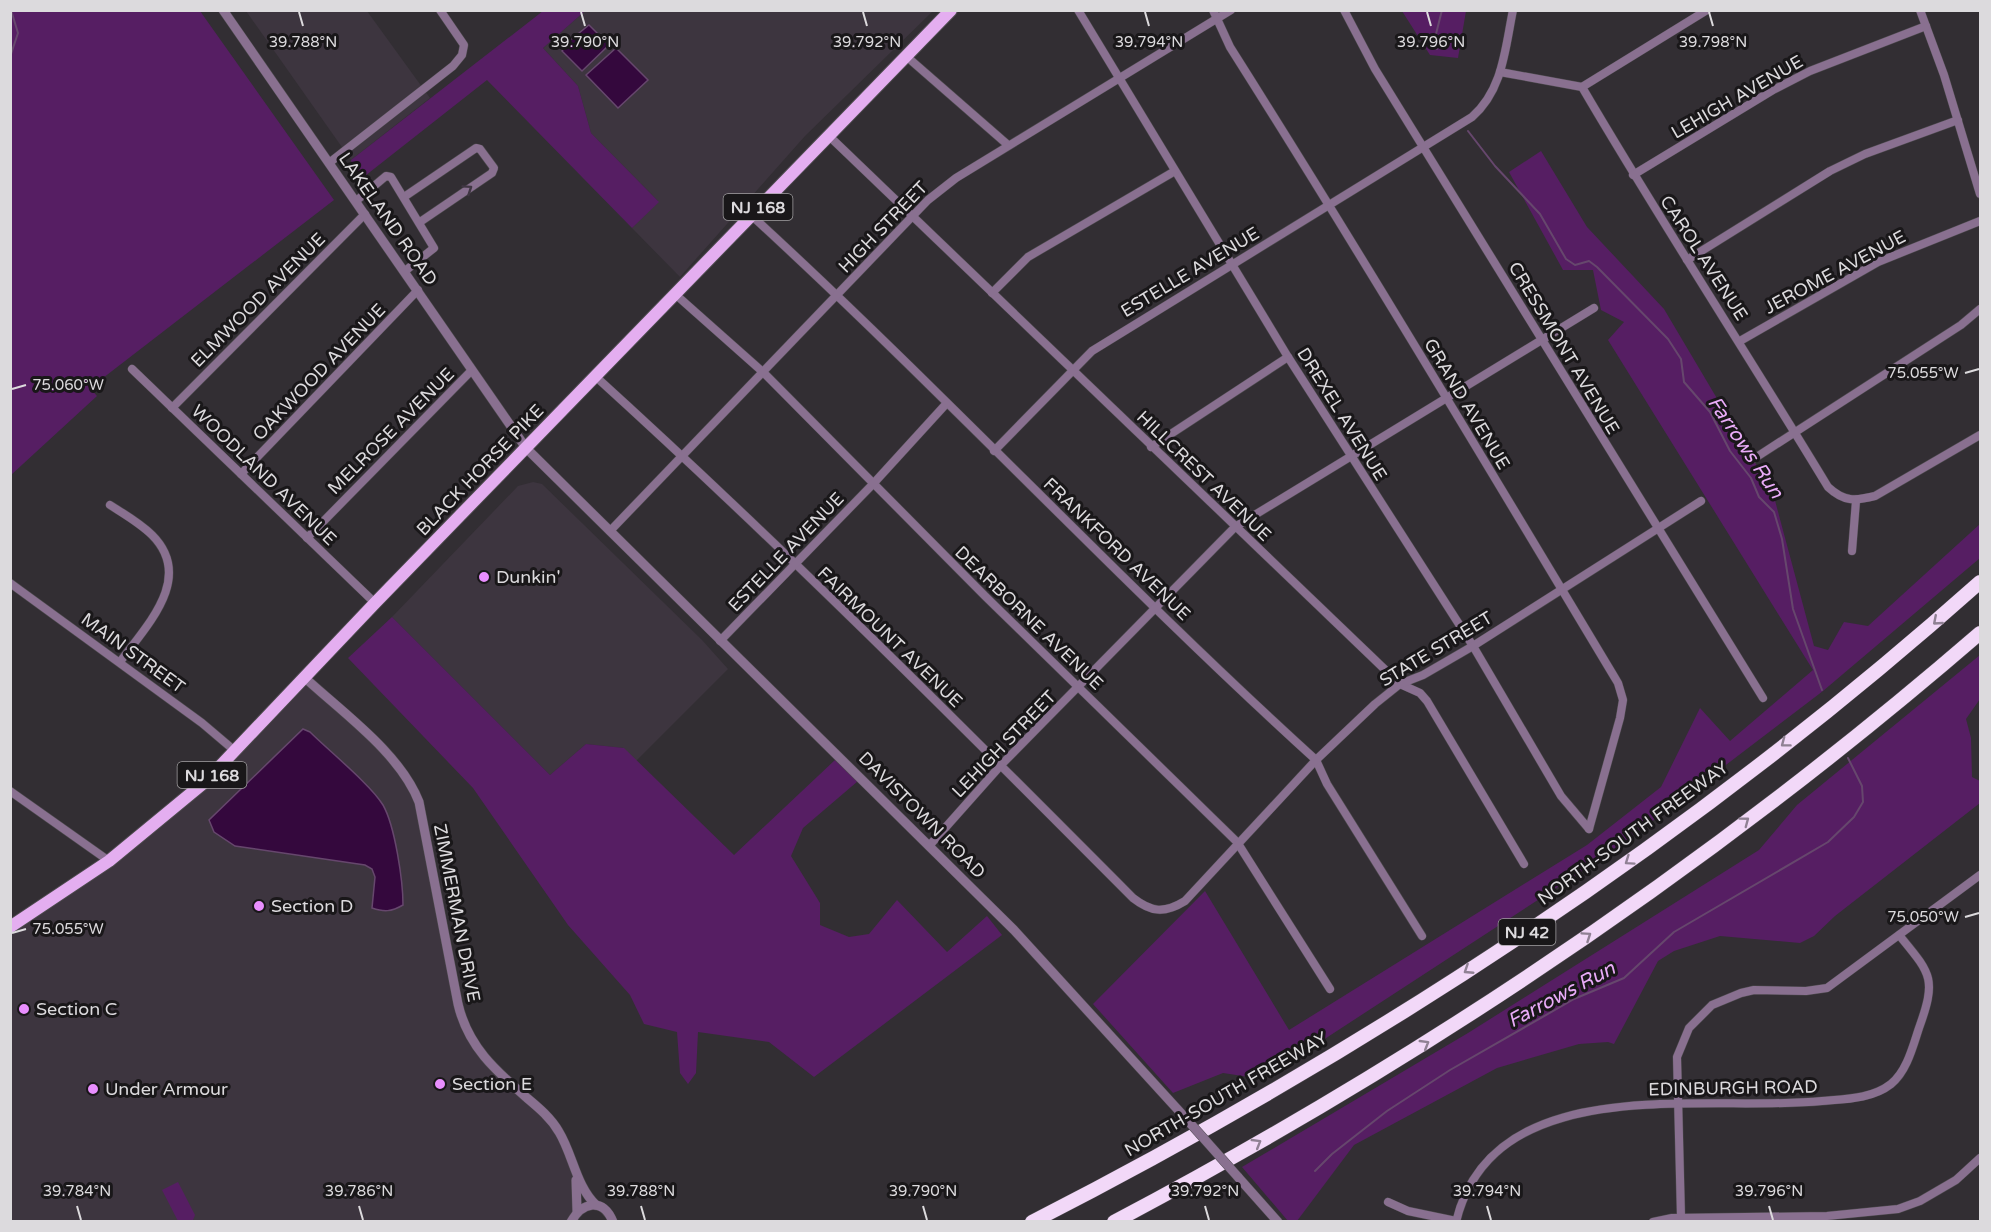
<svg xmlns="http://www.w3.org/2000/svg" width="1991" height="1232" font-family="'Varela Round',sans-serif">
<rect width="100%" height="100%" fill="#322e33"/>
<g fill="#3d353f">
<polygon points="246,11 367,11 430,98 351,160"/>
<polygon points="585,11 933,11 805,136 680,277 632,228 658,201 591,133 578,86 543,48"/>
<polygon points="533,482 542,484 702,640 728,669 636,761 623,748 586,744 550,775 392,617 518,486"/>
<polygon points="304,677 392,759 415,792 468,1034 559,1131 578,1192 571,1222 11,1222 11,927 176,807"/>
</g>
<g fill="#561e63">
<polygon points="11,10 200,11 334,200 90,388 97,396 11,475"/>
<polygon points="543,11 585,11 543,48 578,86 591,133 659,202 632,228 487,80 356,183 351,160"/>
<polygon points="1402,11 1466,11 1458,58 1430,55"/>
<polygon points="1541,151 1587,227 1664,309 1773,493 1814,646 1828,650 1844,622 1868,626 1980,524 1980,558 1823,691 1613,851 1320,1042 1256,1078 1223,1073 1173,1093 1093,1004 1205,891 1289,1030 1587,845 1661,787 1700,708 1730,741 1813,670 1608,340 1624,322 1601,310 1593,270 1563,270 1509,172"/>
<polygon points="392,617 550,775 586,744 624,748 734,855 835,760 858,781 803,828 791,856 820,903 820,925 849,937 869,934 897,900 947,952 987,916 1002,935 814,1077 769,1042 698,1032 696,1073 688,1084 680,1073 677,1032 644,1024 630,995 568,925 473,788 348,658"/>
<polygon points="1980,655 1980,699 1966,719 1971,738 1972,777 1980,781 1980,803 1835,916 1814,936 1800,943 1720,936 1674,951 1658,961 1614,1044 1608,1042 1579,1044 1497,1068 1354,1145 1297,1221 1288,1221 1242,1167 1468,1033 1759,850 1797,805"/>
<polygon points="178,1182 195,1215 193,1220 178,1221 162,1190"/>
</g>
<g fill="#34083d" stroke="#66476d" stroke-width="1.5">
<polygon points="589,25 609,45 582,71 562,51 568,42"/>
<polygon points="616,48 648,80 618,108 586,75"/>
<path d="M303,729L310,732C328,750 371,785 383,805C395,826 403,881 403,905C391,912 384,912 372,908L375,877L372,869L365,865L235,846L214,832L209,820Z"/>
</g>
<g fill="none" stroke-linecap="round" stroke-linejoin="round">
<g stroke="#66476d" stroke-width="2">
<polyline points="1437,49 1435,38 1442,10"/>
<polyline points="10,57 18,33 11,10"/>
<polyline points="1468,131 1495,166 1540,214 1566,259 1575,265 1589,261 1597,267 1668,339 1681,359 1684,382 1710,412 1730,451 1751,478 1759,497 1774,512 1782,539 1793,609 1822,690"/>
<polyline points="1315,1171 1332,1154 1387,1111 1450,1070 1574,999 1624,978 1674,932 1828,842 1854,817 1863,802 1862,786 1848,758"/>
</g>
<defs>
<g id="minor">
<polyline points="1078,10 1288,357 1473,646 1561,796 1589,829"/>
<path d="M1213,10L1230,47C1363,257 1490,470 1618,683L1623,700L1620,718L1589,829"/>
<polyline points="1344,10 1375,69 1763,698"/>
<polyline points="1920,10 1944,75 1980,194"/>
<polyline points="906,56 1008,145"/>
<path d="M1500,72L1582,87C1661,222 1747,353 1828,487C1844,502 1855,501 1875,496L1980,435"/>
<polyline points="1582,87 1707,10"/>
<polyline points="828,135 1400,684 1420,693 1427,701 1524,864"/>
<polyline points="329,163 453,66 462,55 464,45 440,10"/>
<polyline points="1633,175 1773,90 1810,71 1926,26"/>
<polyline points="404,197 476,148 480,149 494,168 492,173 420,222"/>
<polyline points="356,201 386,176 391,177 434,248 405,271"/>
<path d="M751,215C944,392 1122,584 1316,760L1327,784L1422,936"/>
<polyline points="1687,260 1830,171 1865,154 1958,120"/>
<polyline points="992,293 1028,257 1175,171"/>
<polyline points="675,294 764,373 985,596 1237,842 1330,989"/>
<polyline points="1740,341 1878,262 1980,221"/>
<polyline points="132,369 375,603"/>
<path d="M595,376C780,544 957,721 1133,898C1151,912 1164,914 1185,901L1316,760L1375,704L1400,684L1423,675L1473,646L1701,501"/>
<polyline points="172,408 365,214"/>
<polyline points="1151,447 1288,357"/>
<path d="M994,451L1092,351L1472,117C1503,90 1505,49 1513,10"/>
<polyline points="1755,458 1961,325 1980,309"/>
<polyline points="241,474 418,290"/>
<path d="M110,505C124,514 140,523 152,535C195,578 146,626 120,662"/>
<polyline points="610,531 928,200 956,178 1231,10"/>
<polyline points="307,538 472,370"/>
<polyline points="1852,551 1856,501"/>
<polyline points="10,583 202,723 235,751"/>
<polyline points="720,641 873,484 946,404"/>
<polyline points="10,791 109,861"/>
<polyline points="929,846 1001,765 1235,527 1594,308"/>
<polyline points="1388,1202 1408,1211 1456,1221"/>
<polyline points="1681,1217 1677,1057 1689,1028 1712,1005 1741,993 1754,990 1806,991 1827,988 1980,875"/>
<path d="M1456,1222C1493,1068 1706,1113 1822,1101C1845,1099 1872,1099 1891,1084C1907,1071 1913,1046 1919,1028C1937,978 1931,974 1899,935"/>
<polyline points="1653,1222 1672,1218 1827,1216 1898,1209 1920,1201 1956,1180 1980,1158"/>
</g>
<g id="tertiary">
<polyline points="223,10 526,448 1014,930 1190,1123"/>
<path d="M304,677C343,713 400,753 419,802L458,1004C468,1047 496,1071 527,1098C539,1108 551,1118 559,1132C573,1155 576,1186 596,1205"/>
<polyline points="1238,1177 1278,1222"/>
<polyline points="576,1180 577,1211"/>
<path d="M571,1222C582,1202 603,1197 613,1222"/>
</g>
<polyline id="primary" points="10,927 109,861 206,781 375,603 951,10"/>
<g id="motorway">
<path d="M1032,1222C1372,1048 1695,836 1980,582"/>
<path d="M1114,1222C1423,1059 1715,862 1980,633"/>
</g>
</defs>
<use href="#minor" stroke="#4d4a4e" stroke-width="9"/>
<use href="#tertiary" stroke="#4d4a4e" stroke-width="10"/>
<use href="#primary" stroke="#4d4a4e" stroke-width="14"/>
<use href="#motorway" stroke="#4d4a4e" stroke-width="15"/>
<use href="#minor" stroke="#897090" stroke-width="8"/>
<use href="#tertiary" stroke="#897090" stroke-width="9"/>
<use href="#primary" stroke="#e4aef0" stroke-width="12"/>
<use href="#motorway" stroke="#f2d8f8" stroke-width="14"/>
<defs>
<polyline id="tertiary-bridge" points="1190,1123 1238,1177"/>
</defs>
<use href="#tertiary-bridge" stroke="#4d4a4e" stroke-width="10" stroke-linecap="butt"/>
<use href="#tertiary-bridge" stroke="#897090" stroke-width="9"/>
</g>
<defs><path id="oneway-chevron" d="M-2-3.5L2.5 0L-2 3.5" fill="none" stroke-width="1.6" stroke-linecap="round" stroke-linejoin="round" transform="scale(1.5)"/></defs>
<use stroke="#403643" href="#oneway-chevron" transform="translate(468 189) rotate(-34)"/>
<g stroke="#908194">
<use href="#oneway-chevron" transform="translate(1937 621) rotate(139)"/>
<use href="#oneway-chevron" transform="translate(1785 743) rotate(143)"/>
<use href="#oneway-chevron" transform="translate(1745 821) rotate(-37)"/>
<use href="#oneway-chevron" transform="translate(1629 861) rotate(145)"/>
<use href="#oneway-chevron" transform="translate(1587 936) rotate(-34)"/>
<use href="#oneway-chevron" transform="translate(1468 970) rotate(147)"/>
<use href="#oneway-chevron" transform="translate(1425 1044) rotate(-31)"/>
<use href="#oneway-chevron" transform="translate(1257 1143) rotate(-31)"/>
</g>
<path fill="none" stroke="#dcdadd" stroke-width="2" d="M299,12L303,26M581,12L585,26M863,12L867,26M1145,12L1149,26M1427,12L1431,26M1709,12L1713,26M1965,373L1979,369M12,389L26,385M1965,917L1979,913M12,933L26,929M77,1206L81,1220M359,1206L363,1220M641,1206L645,1220M923,1206L927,1220M1205,1206L1209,1220M1487,1206L1491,1220M1769,1206L1773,1220"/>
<g fill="#e98efe" stroke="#191719" stroke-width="2">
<circle cx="484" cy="577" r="6"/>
<circle cx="259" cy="906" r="6"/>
<circle cx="24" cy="1009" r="6"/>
<circle cx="440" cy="1084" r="6"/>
<circle cx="93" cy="1089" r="6"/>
</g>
<g text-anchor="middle" stroke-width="6" stroke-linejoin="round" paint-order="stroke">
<g fill="#191719" stroke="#a2a0a2" stroke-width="1.5">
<rect x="723.5" y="194" width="69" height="26" rx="4.5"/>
<rect x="177.5" y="762" width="69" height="26" rx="4.5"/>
<rect x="1498.5" y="919" width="57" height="26" rx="4.5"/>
</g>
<g font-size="16" font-weight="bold" fill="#dcdadd">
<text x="758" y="213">NJ 168</text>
<text x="212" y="781">NJ 168</text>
<text x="1527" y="938">NJ 42</text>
</g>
<g font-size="18" fill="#dcdadd" stroke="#191719">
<text transform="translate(1737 97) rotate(-30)" y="6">LEHIGH AVENUE</text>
<text transform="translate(388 219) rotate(55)" y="6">LAKELAND ROAD</text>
<text transform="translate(883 227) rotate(-46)" y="6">HIGH STREET</text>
<text transform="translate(1704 258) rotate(57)" y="6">CAROL AVENUE</text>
<text transform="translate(1190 272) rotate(-31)" y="6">ESTELLE AVENUE</text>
<text transform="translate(1835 272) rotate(-28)" y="6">JEROME AVENUE</text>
<text transform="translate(258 300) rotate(-45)" y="6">ELMWOOD AVENUE</text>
<text transform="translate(1564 348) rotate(59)" y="6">CRESSMONT AVENUE</text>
<text transform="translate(319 372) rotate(-46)" y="6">OAKWOOD AVENUE</text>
<text transform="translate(1467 404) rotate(59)" y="6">GRAND AVENUE</text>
<text transform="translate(1342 414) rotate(58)" y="6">DREXEL AVENUE</text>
<text transform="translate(391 431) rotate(-45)" y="6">MELROSE AVENUE</text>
<text transform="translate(480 470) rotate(-46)" y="6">BLACK HORSE PIKE</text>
<text transform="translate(264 475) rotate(44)" y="6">WOODLAND AVENUE</text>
<text transform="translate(1204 476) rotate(44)" y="6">HILLCREST AVENUE</text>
<text transform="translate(1117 549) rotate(44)" y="6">FRANKFORD AVENUE</text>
<text transform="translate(786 552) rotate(-46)" y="6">ESTELLE AVENUE</text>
<text transform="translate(1029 618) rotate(44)" y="6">DEARBORNE AVENUE</text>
<text transform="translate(890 637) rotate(44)" y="6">FAIRMOUNT AVENUE</text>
<text transform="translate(1436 649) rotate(-31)" y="6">STATE STREET</text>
<text transform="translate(133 653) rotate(36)" y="6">MAIN STREET</text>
<text transform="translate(1004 744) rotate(-46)" y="6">LEHIGH STREET</text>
<text transform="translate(922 815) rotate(45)" y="6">DAVISTOWN ROAD</text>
<text transform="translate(1633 833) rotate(-36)" y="6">NORTH-SOUTH FREEWAY</text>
<text transform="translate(457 913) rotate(79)" y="6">ZIMMERMAN DRIVE</text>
<text transform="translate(1733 1088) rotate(-1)" y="6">EDINBURGH ROAD</text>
<text transform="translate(1226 1094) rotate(-30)" y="6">NORTH-SOUTH FREEWAY</text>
</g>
<g font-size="18" fill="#dcdadd" stroke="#191719" text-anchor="start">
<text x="496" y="583">Dunkin'</text>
<text x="271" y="912">Section D</text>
<text x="36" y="1015">Section C</text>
<text x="452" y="1090">Section E</text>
<text x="105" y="1095">Under Armour</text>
</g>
<g font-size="20" font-style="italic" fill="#e9abf8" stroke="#191719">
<text transform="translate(1746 447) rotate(56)" y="7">Farrows Run</text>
<text transform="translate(1561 994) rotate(-28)" y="7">Farrows Run</text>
</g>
</g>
<g font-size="15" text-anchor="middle" fill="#dcdadd" stroke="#191719" stroke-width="6" stroke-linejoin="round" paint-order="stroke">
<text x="303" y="47">39.788°N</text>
<text x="585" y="47">39.790°N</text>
<text x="867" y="47">39.792°N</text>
<text x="1149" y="47">39.794°N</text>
<text x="1431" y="47">39.796°N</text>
<text x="1713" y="47">39.798°N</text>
<text x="1923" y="378">75.055°W</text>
<text x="68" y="390">75.060°W</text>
<text x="1923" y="922">75.050°W</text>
<text x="68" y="934">75.055°W</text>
<text x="77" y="1196">39.784°N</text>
<text x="359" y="1196">39.786°N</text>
<text x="641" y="1196">39.788°N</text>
<text x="923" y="1196">39.790°N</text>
<text x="1205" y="1196">39.792°N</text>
<text x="1487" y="1196">39.794°N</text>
<text x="1769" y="1196">39.796°N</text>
</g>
<rect width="1991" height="1232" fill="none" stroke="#dcdadd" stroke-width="24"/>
</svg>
